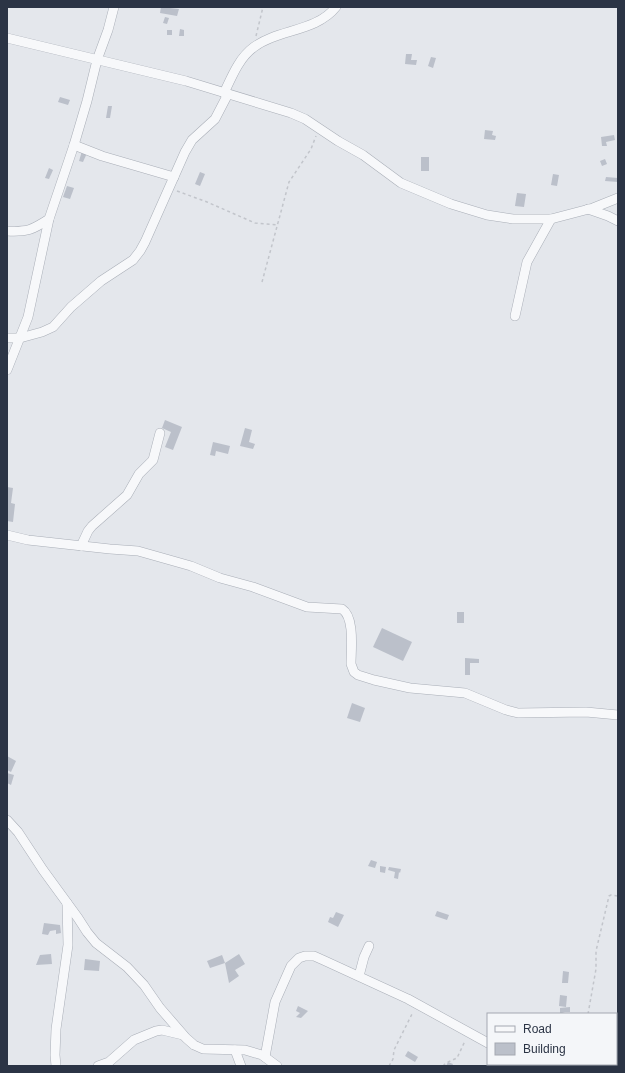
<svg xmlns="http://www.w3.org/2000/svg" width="625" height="1073" font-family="Helvetica,sans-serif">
<rect width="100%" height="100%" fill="#e4e7ec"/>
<g fill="#bbc0ca">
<polygon points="161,7 179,9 177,16 160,13"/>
<polygon points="165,17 169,18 167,24 163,23"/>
<polygon points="180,29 184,30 184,36 179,36"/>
<rect x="167" y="30" width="5" height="5"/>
<polygon points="406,54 412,54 411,60 417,60 416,65 405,64"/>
<polygon points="431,57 436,58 433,68 428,66"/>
<polygon points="60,97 70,100 68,105 58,102"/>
<polygon points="108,106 112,106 110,118 106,118"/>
<polygon points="485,130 493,131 492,135 496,136 495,140 484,139"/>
<polygon points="614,135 615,140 606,142 607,146 602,146 601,137"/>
<polygon points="82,151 87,153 83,162 79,161"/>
<rect x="421" y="157" width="8" height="14"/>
<polygon points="605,159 607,164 602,166 600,161"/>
<polygon points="49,168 53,170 49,179 45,178"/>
<polygon points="200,172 205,174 200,186 195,184"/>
<polygon points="553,174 559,175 557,186 551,185"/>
<polygon points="606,177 618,178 618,182 605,181"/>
<polygon points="67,186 74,188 70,199 63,197"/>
<polygon points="517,193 526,194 524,207 515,206"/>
<polygon points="165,420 182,427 173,450 165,447 171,432 162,428"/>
<polygon points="245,428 252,430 249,442 255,444 253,449 240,446"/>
<polygon points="213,442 230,446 228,454 216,451 215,456 210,455"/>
<polygon points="7,487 13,488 11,503 15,504 13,522 7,521"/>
<rect x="457" y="612" width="7" height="11"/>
<polygon points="382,628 412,642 403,661 373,647"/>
<polygon points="465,658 479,659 479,663 470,663 470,675 465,675"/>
<polygon points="352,703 365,708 360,722 347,718"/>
<polygon points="7,756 16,761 11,772 7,770"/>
<polygon points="7,773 14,775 11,785 7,783"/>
<polygon points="371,860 377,862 375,868 368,866"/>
<polygon points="380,866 386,867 385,873 380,872"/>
<polygon points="389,867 401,869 400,873 399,872 398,879 394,878 395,872 388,870"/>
<polygon points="437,911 449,915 447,920 435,916"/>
<polygon points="336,912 344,915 338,927 328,922 330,917 333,918"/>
<polygon points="44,923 60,925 61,933 56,934 56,930 50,931 48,935 42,934"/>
<polygon points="51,954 52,964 36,965 40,955"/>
<polygon points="239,954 245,964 235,970 239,976 229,983 225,963"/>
<polygon points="222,955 225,963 210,968 207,961"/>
<polygon points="85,959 100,961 99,971 84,970"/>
<polygon points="563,971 569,972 568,983 562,983"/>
<polygon points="560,995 567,996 566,1007 559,1006"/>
<polygon points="298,1006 308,1011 301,1018 296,1017 300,1013 296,1011"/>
<polygon points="570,1007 570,1012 562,1012 565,1013 565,1014 560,1014 560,1008"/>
<polygon points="408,1051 418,1057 415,1062 405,1056"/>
<polygon points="448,1062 453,1064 452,1066 446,1066"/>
</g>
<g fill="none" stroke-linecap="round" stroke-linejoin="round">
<defs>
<g id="street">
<polyline points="7,38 186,81 291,113 305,119 338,141 363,155 401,183 451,204 487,215 513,219 551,219 593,208 618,198"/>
<path d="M224,93C232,76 239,58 254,47C278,29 316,32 336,7"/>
<polyline points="74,145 102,156 174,177"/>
<polyline points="588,209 608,216 618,221"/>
<path d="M7,231C28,232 32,230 49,219"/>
<polyline points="515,316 527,262 551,219"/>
<polyline points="7,338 20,338 42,332 53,327 71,307 101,281 133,260 140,251 145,242 185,152 192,140 215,119 228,94"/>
<polyline points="7,370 28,317 49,219 74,145 87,101 97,60 108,30 114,7"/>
<path d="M7,535L28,540L110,549L138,551L191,566L220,578L253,587L307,607L342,609C355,617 351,650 351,664L354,672L358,675L374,680L410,688L465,693L506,710L518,713L586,712L618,715"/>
<polyline points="81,546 88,531 92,526 127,495 139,474 153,460 160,433"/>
<polyline points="7,820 18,832 43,870 78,918 87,932 96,943 127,967 144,985 160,1008 186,1038 194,1045 203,1049 245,1050 262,1055 277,1066"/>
<polyline points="359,976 364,957 369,946"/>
<polyline points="235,1050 241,1066"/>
<polyline points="265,1057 275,1002 291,966 299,958 305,956 314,956 323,960 408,999 488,1043"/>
<polyline points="534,1064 541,1066"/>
<polyline points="56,1066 55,1055 56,1029 68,945 67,903"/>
<polyline points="98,1066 109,1062 134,1040 156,1031 162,1030 183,1035"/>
</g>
</defs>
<use href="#street" stroke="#a9aeb7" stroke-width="10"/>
<g stroke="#c2c5cb" stroke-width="1.5" stroke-dasharray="3 3" stroke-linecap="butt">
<polyline points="256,36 263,7"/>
<polyline points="177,191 207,202 255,223 277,225"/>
<polyline points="262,282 289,182 311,149 316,136"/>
<polyline points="588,1014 596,969 596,951 609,896 611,895 618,896"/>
<polyline points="616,1044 618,1043"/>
<polyline points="389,1066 393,1059 394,1050 413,1012"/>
<polyline points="443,1066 446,1063 457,1058 465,1041"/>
</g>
<use href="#street" stroke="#f7f8fa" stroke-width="9"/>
</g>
<rect width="625" height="1073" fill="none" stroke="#2b3445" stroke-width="16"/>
<rect x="487" y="1013" width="130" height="52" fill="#f4f6f9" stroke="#a4a8b1"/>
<rect x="495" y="1026" width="20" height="6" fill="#f7f8fa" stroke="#a4a8b1"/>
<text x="523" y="1033" font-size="12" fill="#2b3445">Road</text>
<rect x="495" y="1043" width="20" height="12" fill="#bbc0ca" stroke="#a4a8b1"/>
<text x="523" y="1053" font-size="12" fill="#2b3445">Building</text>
</svg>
